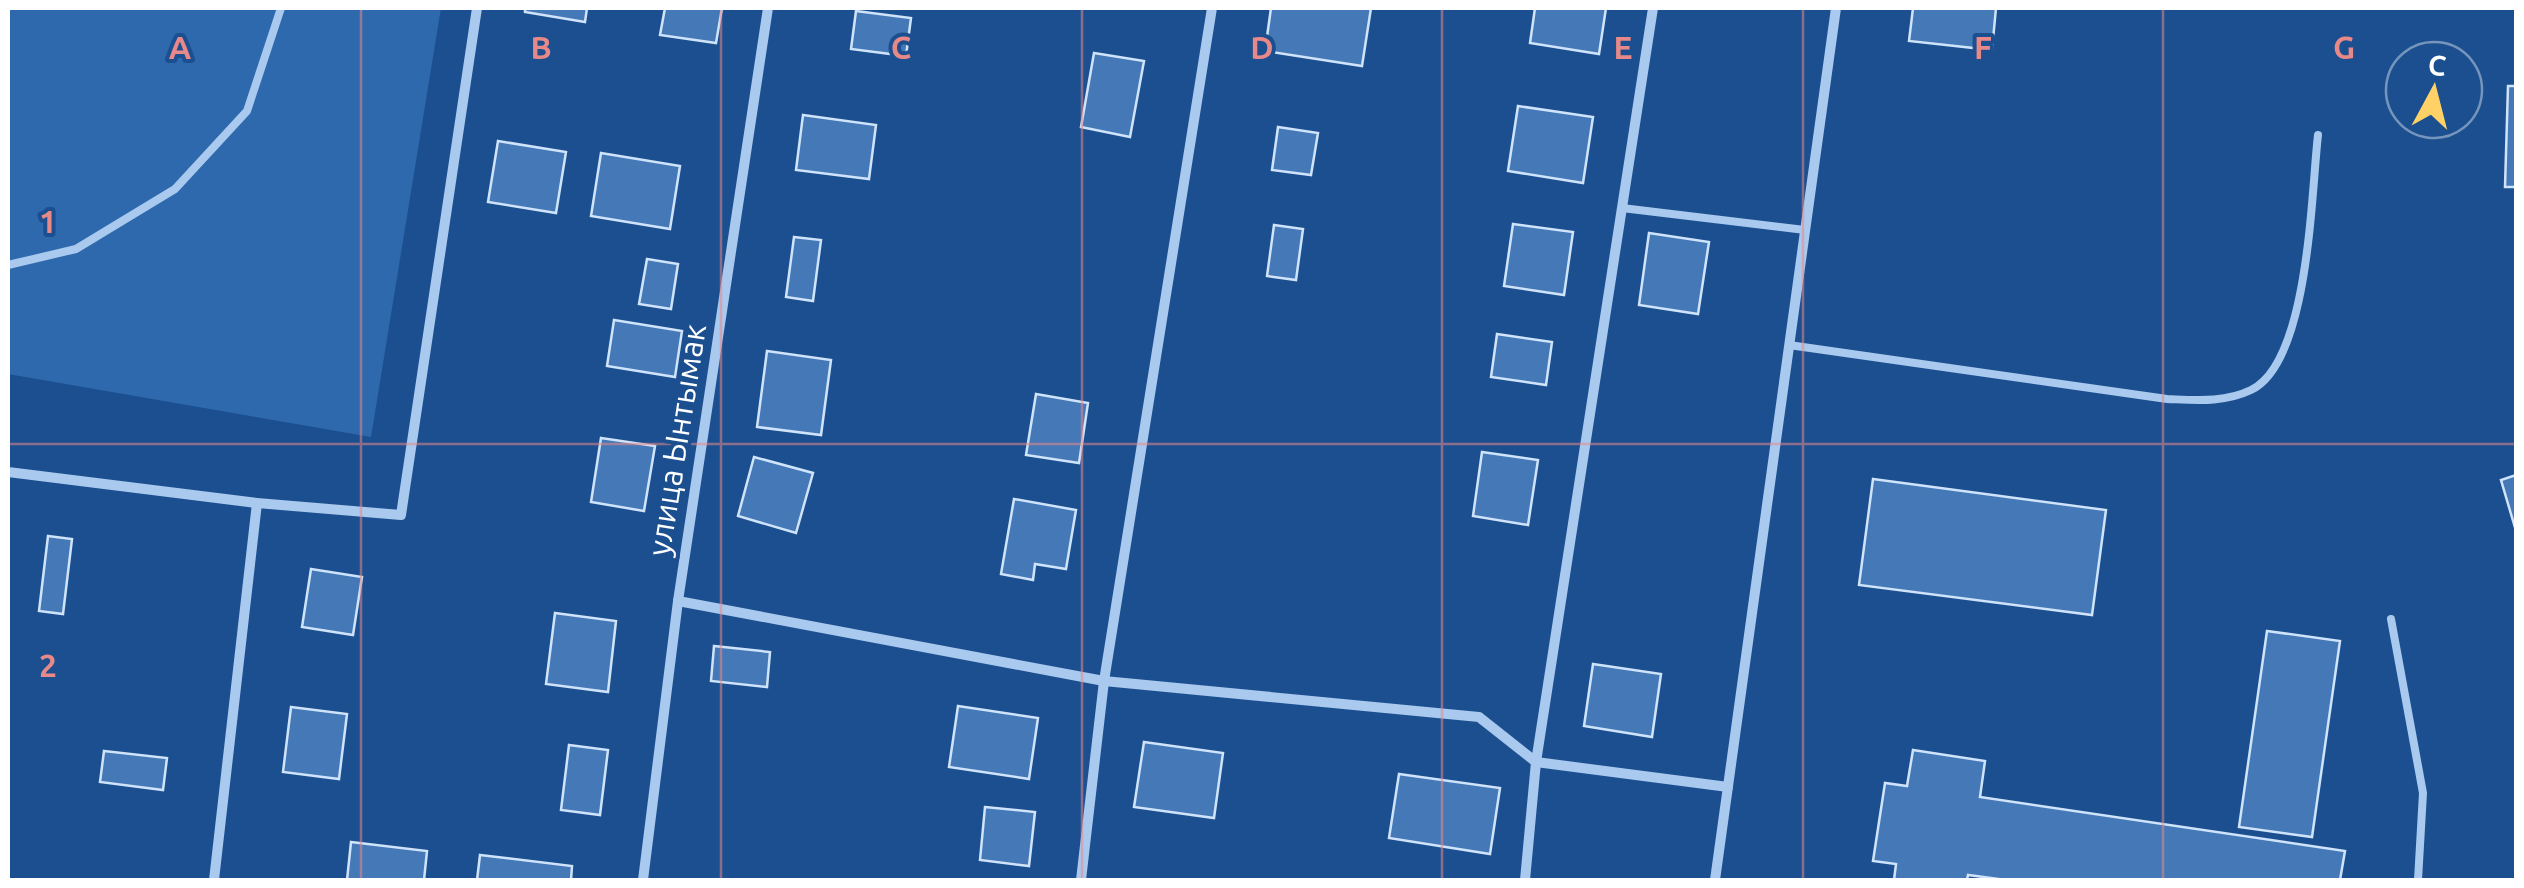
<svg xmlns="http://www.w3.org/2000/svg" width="2524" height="888" font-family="Ubuntu,sans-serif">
<rect width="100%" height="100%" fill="#1b4f8f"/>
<polygon fill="#2e69ad" points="8,8 441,8 371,437 8,374"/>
<g fill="#4478b7" stroke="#cfe3fa" stroke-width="2.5">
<polygon points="525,8 587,8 585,22 525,12"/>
<polygon points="665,8 722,8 716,43 660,35"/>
<polygon points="1271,8 1371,8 1362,66 1265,51"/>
<polygon points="1535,8 1606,8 1599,54 1530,43"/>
<polygon points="1913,8 1996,8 1992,50 1909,41"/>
<polygon points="856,11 911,18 906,56 851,49"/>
<polygon points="1094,53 1144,61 1130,137 1081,127"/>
<polygon points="2508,86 2516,86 2516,187 2505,187"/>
<polygon points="1518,106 1593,117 1583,183 1508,171"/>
<polygon points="803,115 876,125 869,179 796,170"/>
<polygon points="1278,127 1318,133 1311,175 1272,170"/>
<polygon points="498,141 566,152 556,213 488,202"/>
<polygon points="601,153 680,166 670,229 591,216"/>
<polygon points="1513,224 1573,232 1564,295 1504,286"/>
<polygon points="1274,225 1303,229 1296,280 1267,276"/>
<polygon points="1649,233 1709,242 1698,314 1639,305"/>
<polygon points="794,237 821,240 813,301 786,297"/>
<polygon points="647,259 678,264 671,309 639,304"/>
<polygon points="614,320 682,331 675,377 607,366"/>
<polygon points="1497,334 1552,342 1546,385 1491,377"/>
<polygon points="767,351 831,360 821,435 757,427"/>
<polygon points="1036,394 1088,403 1079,463 1026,455"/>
<polygon points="601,438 655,446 644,511 591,502"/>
<polygon points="1482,452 1538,460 1528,525 1473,516"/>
<polygon points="754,457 813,473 796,533 738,516"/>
<polygon points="2516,475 2516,531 2501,480"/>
<polygon points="1873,479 2106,510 2092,615 1859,585"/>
<polygon points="1014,499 1076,510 1066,569 1035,564 1033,580 1001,574"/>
<polygon points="48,536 72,539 63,614 39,611"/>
<polygon points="311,569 362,577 353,635 302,627"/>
<polygon points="555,613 616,621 608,692 546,684"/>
<polygon points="2267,631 2340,641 2312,837 2239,827"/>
<polygon points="714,646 770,652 767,687 711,681"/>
<polygon points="1593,664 1661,674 1652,737 1584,726"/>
<polygon points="958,706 1038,718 1029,779 949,767"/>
<polygon points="291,707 347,714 339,779 283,772"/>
<polygon points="1144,742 1223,753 1214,818 1134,807"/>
<polygon points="569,745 608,750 600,815 561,810"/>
<polygon points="1913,750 1985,761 1980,797 2345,851 2340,880 2006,880 1968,875 1967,880 1894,880 1896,864 1873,861 1885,783 1907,786"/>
<polygon points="104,751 167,758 163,790 100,782"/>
<polygon points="1399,774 1500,788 1490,854 1389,838"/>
<polygon points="985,807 1035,812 1029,866 980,860"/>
<polygon points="351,842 427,851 424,880 347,880"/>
<polygon points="480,855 572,866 571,880 477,880"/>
</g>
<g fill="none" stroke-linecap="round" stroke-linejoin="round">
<g stroke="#a9c9ee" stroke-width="8">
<polyline points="1622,208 1805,230"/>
<polyline points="8,265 76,249 175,189 247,111 281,8"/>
<path d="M1789,345L2167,399C2195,400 2224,403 2251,390C2309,362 2311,195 2318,135"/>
<polyline points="2391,619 2423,793 2418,880"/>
</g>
<g stroke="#a9c9ee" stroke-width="10">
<polyline points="8,472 257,503 401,515 477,8"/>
<polyline points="678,601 1104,681 1479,717 1536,762 1728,787"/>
<polyline points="214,880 257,503"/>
<polyline points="643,880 678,601 768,8"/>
<polyline points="1081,880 1104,681 1212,8"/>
<polyline points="1525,880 1536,762 1653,8"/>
<polyline points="1715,880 1836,8"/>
</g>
</g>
<path fill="none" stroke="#e88989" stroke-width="2.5" stroke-opacity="0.55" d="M361,8V880M721,8V880M1082,8V880M1442,8V880M1803,8V880M2163,8V880M8,444H2516"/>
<g text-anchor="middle" stroke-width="8" stroke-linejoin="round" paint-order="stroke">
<g font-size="32" fill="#fff" stroke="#1b4f8f">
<text transform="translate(677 440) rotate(-81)" y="11">улица Ынтымак</text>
</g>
</g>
<g font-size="32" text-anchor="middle" font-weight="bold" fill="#e88989" stroke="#1b4f8f" stroke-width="8" stroke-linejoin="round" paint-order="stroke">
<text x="180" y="59">A</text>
<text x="541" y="59">B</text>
<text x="901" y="59">C</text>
<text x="1262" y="59">D</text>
<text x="1623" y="59">E</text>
<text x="1983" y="59">F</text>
<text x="2344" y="59">G</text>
<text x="48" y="233">1</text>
<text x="48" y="677">2</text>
</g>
<rect width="2524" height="888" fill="none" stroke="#ffffff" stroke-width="20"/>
<g transform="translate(2434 90) rotate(7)"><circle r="48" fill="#1b4f8f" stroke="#7695bc" stroke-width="2.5"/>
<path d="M0-8L18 38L0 25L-18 38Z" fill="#ffd166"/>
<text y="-15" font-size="28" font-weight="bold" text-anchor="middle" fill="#ffffff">С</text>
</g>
</svg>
